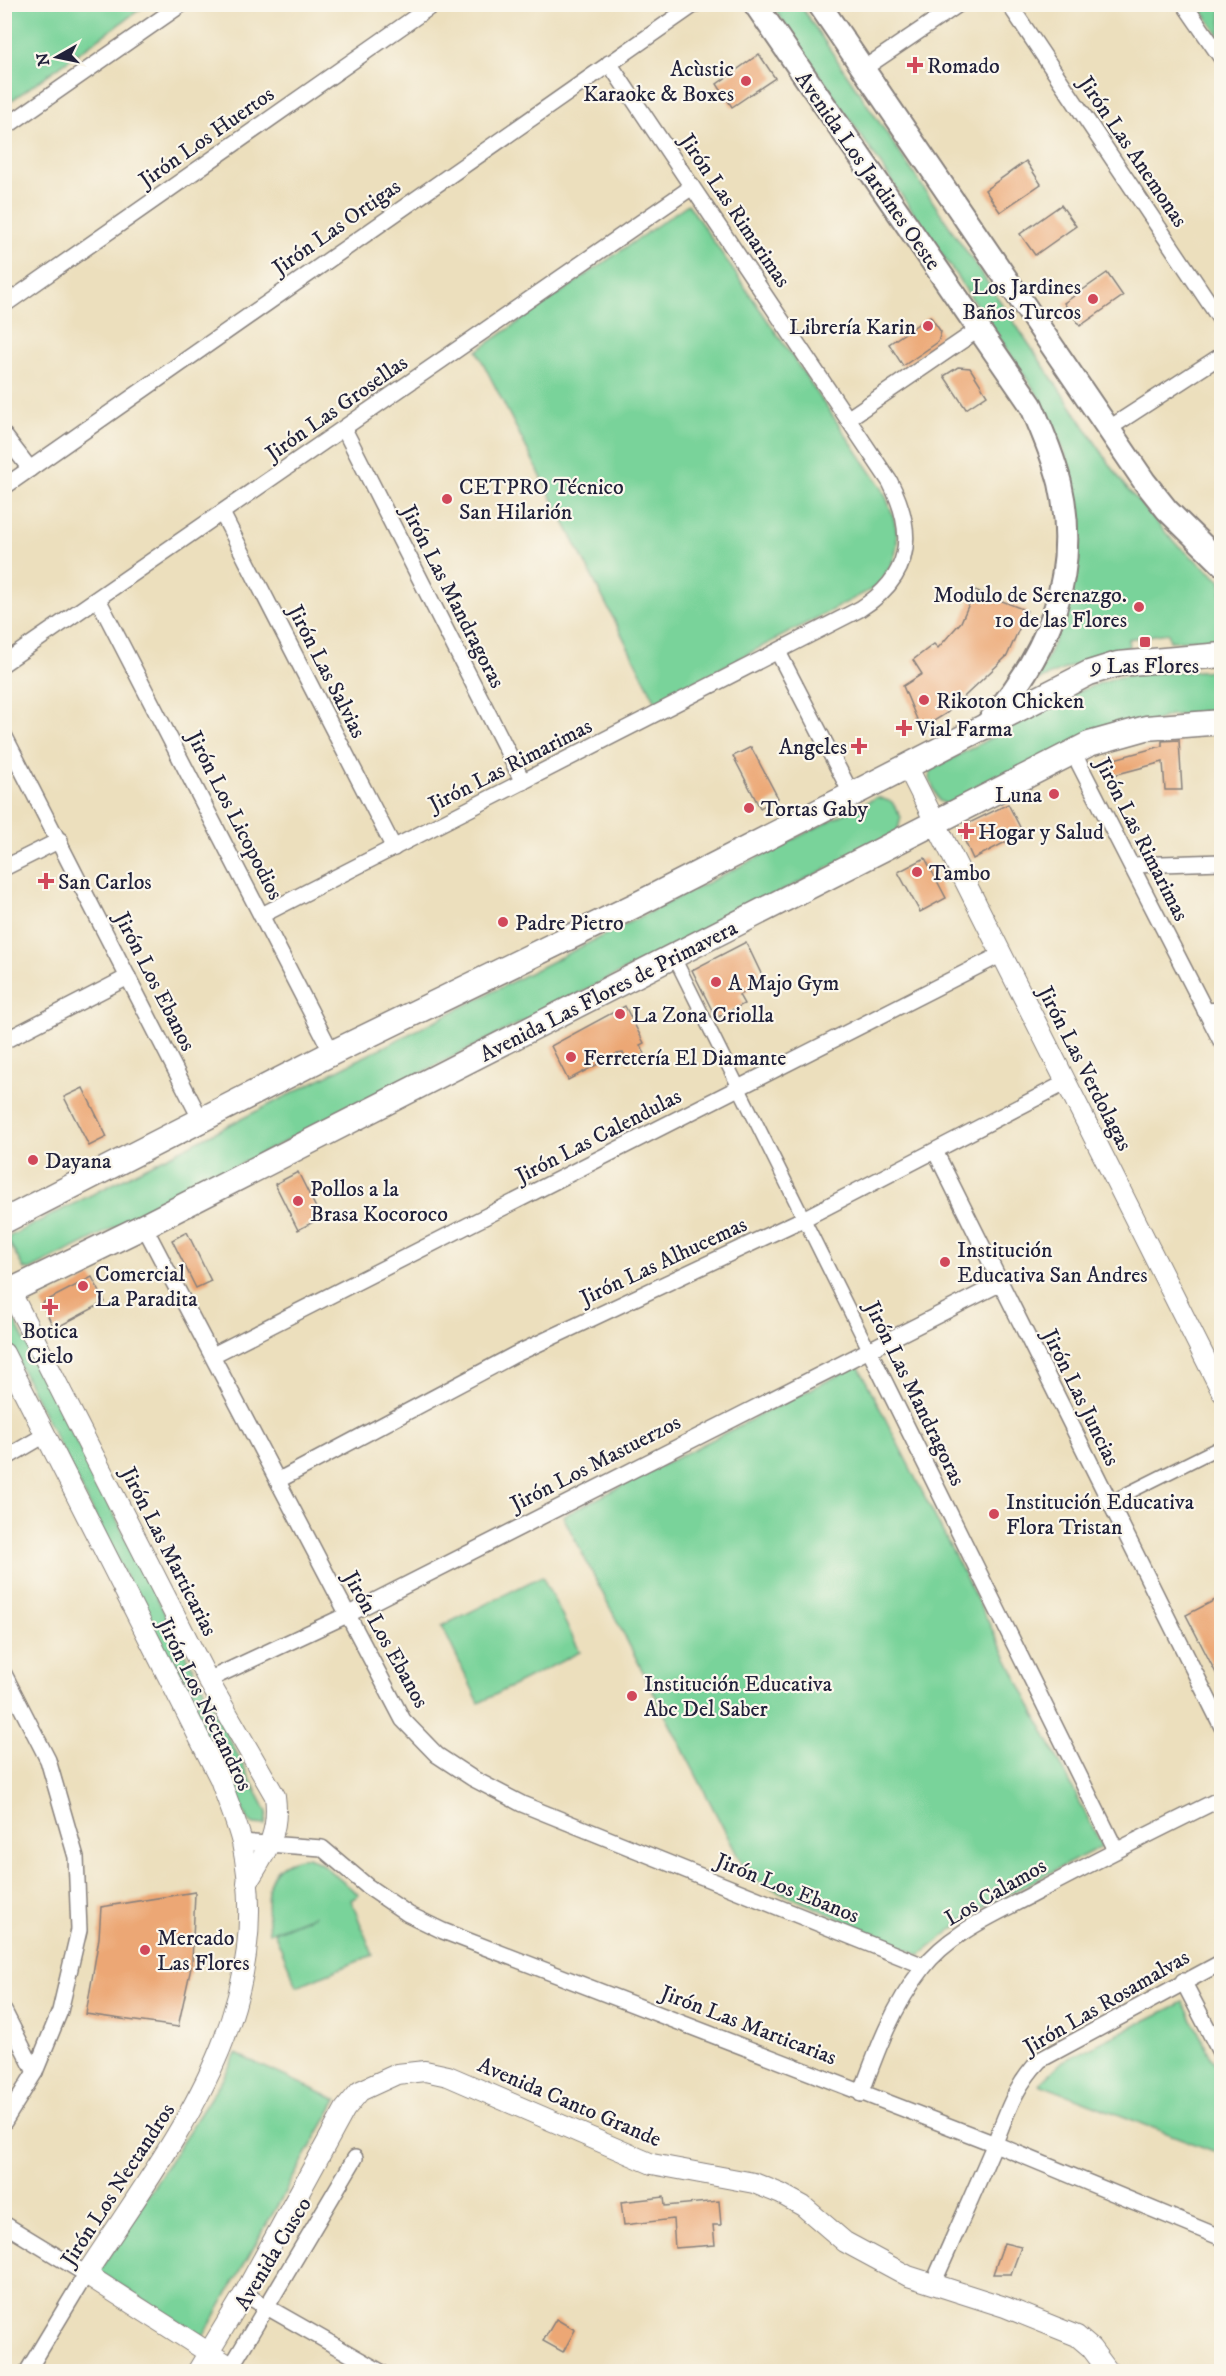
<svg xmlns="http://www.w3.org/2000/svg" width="1226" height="2376" font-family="'IM FELL DW Pica',serif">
<rect width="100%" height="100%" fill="#fbf7ec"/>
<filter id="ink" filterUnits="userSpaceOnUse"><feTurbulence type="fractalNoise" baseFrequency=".0167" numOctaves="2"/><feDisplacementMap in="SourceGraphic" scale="12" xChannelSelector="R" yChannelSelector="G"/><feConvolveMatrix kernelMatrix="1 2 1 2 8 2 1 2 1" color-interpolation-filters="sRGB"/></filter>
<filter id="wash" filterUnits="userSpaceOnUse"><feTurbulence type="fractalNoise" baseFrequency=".008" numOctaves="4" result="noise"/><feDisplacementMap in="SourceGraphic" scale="24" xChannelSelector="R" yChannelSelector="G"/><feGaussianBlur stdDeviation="1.35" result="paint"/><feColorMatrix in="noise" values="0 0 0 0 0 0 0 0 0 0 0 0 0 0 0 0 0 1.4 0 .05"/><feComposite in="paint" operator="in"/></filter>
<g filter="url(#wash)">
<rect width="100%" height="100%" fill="#ecdfbd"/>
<g fill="#79d39a" stroke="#4e7a6a" stroke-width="1.5">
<polygon points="5,4 146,4 146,5 5,105"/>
<path d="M772,5H800L1124,485L1174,542L1221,581V639L1170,641L1168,633L1128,639L1129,647L1103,653L1036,681C1091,570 1097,501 1035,391Z"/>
<polygon points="1198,5 1221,5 1221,38"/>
<path d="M688,204L882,488C900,527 907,555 874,588L656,702L477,351Z"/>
<polygon points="1221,670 1221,713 1170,715 946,804 939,801 929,778 931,770 1076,692 1114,678 1136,674"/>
<polygon points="877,797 892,802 901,817 897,833 30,1270 24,1269 9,1242 10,1236"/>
<polygon points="7,1316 13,1318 267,1812 265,1825 254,1824 247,1819 5,1336 5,1317"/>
<polygon points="858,1365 1102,1846 976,1911 920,1955 749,1878 563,1516"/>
<polygon points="542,1576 580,1652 479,1703 442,1626"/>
<path d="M308,1857L320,1863L359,1895L351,1900L373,1955L297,1986L274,1932L315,1915L269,1933C266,1896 261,1861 308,1857Z"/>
<polygon points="1183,2002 1221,2076 1221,2154 1039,2084 1063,2061"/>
<polygon points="236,2054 337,2100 203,2337 99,2272 226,2073"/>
</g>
<g id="blocks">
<g fill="#eca774">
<polygon points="759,54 775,78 732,107 717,84"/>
<polygon points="1026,161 1041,184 1000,212 985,190"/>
<polygon points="1061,205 1076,226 1035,255 1020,234"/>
<polygon points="1107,273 1123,296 1080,326 1064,303"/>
<polygon points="930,316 941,332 938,342 903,366 889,344"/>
<polygon points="958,367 970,368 987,395 966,409 944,376"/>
<polygon points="975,590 1027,611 1007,656 947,713 921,729 903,686 922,674 913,660 934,644 938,648 961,622"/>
<polygon points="1179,740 1182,790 1165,790 1163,762 1110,776 1107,761 1162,746 1162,741"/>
<polygon points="751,747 778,798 760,808 733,756"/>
<polygon points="1008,804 1023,833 973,859 962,835 965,825"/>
<polygon points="925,858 946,898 920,912 898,872"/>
<polygon points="746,942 765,982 739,995 744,1004 716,1018 692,970"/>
<polygon points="625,1006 644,1043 640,1045 645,1054 628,1063 623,1053 617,1054 568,1080 551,1046"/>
<polygon points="83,1088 107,1137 89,1146 64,1097"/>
<polygon points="298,1172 321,1218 298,1230 275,1184"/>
<polygon points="187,1232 211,1281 196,1288 172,1240"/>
<polygon points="92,1277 105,1302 54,1329 42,1303"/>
<polygon points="1221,1597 1221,1683 1186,1615"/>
<polygon points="195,1892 192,1963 178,2027 86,2014 99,1938 101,1907"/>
<polygon points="664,2197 665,2206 719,2201 721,2225 713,2225 715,2245 675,2248 673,2219 624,2225 621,2202"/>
<polygon points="1004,2243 1021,2247 1011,2274 993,2274"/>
<polygon points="556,2319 575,2330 563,2352 543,2341"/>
</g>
</g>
</g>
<g filter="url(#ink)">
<use href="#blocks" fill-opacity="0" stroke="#87807c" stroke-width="1.5"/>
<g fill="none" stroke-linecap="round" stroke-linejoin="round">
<defs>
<g id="pedestrian">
<polyline points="674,957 869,1350"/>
<polyline points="1108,1503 1222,1446"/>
</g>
<g id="minor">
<polyline points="1009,4 1222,322"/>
<polyline points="1184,4 1222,59"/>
<polyline points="863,69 959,4"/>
<polyline points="4,128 182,4"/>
<polyline points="4,305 434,4"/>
<polyline points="849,418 979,329"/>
<polyline points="344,429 523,782"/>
<polyline points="1108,429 1222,355"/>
<polyline points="4,435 30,469"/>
<polyline points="4,487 695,4"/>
<polyline points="222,513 394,848"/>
<polyline points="98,599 332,1053"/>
<polyline points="778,652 852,795"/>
<polyline points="4,663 692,187"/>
<polyline points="4,735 201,1120"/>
<polyline points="1073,752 1222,1043"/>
<polyline points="1132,865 1222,862"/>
<polyline points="4,868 60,840"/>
<path d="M262,915L860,609C911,577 917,535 890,482L609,63"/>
<polyline points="1205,1011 1222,1010"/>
<polyline points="4,1041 128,977"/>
<polyline points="935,1151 1222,1727"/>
<polyline points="144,1226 403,1720 437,1755 472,1778 522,1804 924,1966"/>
<polyline points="869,1350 1116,1850"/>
<polyline points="213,1355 1002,954"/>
<polyline points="4,1459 45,1435"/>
<polyline points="279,1480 514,1355 805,1218 1067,1082"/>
<polyline points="4,1674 48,1760 76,1857 79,1930 60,2011 35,2072 4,2122"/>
<polyline points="208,1680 347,1615 1001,1283"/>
<polyline points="241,1842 322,1848 367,1886 408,1914 443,1931 995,2144 1222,2238"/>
<polyline points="1183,1981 1222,2056"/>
<polyline points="4,2011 35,2072"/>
<path d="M861,2094C877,2050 893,2006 923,1968C949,1933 998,1913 1035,1893C1097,1860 1159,1829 1222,1798"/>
<polyline points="4,2224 86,2274 27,2372"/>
<path d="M933,2284C952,2241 971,2199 989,2157C1005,2121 1011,2090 1040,2060L1222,1962"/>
<polyline points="244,2294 381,2372"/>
<polyline points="228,2372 355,2158"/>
</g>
<g id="tertiary">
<polyline points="907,766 1222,1392"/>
<path d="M4,1279L208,1680L275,1796C280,1834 266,1852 247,1883"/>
<path d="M4,1353L220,1779C227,1800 237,1822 242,1843C278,2013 172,2142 86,2274L231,2367"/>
<polyline points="197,2372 244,2294 345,2109 360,2091 397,2074 425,2071 448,2076 652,2164 754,2183 781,2194 803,2206 845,2242 908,2276 1005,2307 1077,2336 1091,2348 1109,2372"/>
</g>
<g id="secondary">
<path d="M755,4L1031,405C1042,430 1053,456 1060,483C1081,576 1048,654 987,724"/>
<polyline points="819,4 1144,481 1167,510 1222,564"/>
</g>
<g id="primary">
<polyline points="4,1221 332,1053 640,903 1089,673 1118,664 1222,655"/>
<polyline points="4,1294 144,1226 1089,744 1146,728 1222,722"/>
</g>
</defs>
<use href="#pedestrian" stroke="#87807c" stroke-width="15"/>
<use href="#minor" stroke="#87807c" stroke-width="18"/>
<use href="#tertiary" stroke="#87807c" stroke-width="22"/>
<use href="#secondary" stroke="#87807c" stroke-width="26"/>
<use href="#primary" stroke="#87807c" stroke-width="27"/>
<use href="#pedestrian" stroke="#fff" stroke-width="12"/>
<use href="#minor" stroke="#fff" stroke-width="15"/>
<use href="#tertiary" stroke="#fff" stroke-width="20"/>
<use href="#secondary" stroke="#fff" stroke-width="22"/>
<use href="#primary" stroke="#fff" stroke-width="24"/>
</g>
</g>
<g fill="#d1495b" stroke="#fbf7ec" stroke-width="2">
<path d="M912 56h6v6h6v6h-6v6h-6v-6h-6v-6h6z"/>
<circle cx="746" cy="81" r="6"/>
<circle cx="1093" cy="299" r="6"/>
<circle cx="928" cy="326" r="6"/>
<circle cx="447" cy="499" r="6"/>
<circle cx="1139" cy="607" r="6"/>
<rect x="1139" y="636" width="12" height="12" rx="3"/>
<circle cx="924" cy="700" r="6"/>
<path d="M901 719h6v6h6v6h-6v6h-6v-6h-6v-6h6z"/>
<path d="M856 737h6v6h6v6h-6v6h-6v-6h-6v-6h6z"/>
<circle cx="1054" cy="794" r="6"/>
<circle cx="749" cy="808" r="6"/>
<path d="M963 822h6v6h6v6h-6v6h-6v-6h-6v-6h6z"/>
<circle cx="917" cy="872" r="6"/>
<path d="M43 872h6v6h6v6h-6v6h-6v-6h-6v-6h6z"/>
<circle cx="503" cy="922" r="6"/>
<circle cx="716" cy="982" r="6"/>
<circle cx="620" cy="1014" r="6"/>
<circle cx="571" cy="1057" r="6"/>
<circle cx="33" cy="1160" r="6"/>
<circle cx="298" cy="1201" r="6"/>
<circle cx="945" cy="1262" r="6"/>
<circle cx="83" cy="1286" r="6"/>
<path d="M47 1298h6v6h6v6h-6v6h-6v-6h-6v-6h6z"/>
<circle cx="994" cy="1514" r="6"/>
<circle cx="632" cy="1696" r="6"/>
<circle cx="145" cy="1950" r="6"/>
</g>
<g text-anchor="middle" stroke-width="4.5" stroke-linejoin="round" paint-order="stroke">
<g font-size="22" fill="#22223b" stroke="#fbf7ec" text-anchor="start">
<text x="927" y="73">Romado</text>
<text x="734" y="76" text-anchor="end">Acùstic<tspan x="734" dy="25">Karaoke &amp; Boxes</tspan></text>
<text x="1081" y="294" text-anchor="end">Los Jardines<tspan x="1081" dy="25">Baños Turcos</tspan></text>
<text x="916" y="334" text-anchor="end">Librería Karin</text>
<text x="459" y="494">CETPRO Técnico<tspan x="459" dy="25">San Hilarión</tspan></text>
<text x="1127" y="602" text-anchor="end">Modulo de Serenazgo.<tspan x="1127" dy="25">10 de las Flores</tspan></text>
<text x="1145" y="673" text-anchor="middle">9 Las Flores</text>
<text x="936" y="708">Rikoton Chicken</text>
<text x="916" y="736">Vial Farma</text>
<text x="847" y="754" text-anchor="end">Angeles</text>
<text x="1042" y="802" text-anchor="end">Luna</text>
<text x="761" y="816">Tortas Gaby</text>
<text x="978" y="839">Hogar y Salud</text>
<text x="929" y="880">Tambo</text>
<text x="58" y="889">San Carlos</text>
<text x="515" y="930">Padre Pietro</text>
<text x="728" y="990">A Majo Gym</text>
<text x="632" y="1022">La Zona Criolla</text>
<text x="583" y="1065">Ferretería El Diamante</text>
<text x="45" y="1168">Dayana</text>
<text x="310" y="1196">Pollos a la<tspan x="310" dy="25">Brasa Kocoroco</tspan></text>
<text x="957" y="1257">Institución<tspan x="957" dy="25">Educativa San Andres</tspan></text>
<text x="95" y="1281">Comercial<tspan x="95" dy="25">La Paradita</tspan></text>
<text x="50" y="1338" text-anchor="middle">Botica<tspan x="50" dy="25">Cielo</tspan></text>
<text x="1006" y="1509">Institución Educativa<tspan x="1006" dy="25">Flora Tristan</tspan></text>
<text x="644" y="1691">Institución Educativa<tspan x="644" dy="25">Abc Del Saber</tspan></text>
<text x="157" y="1945">Mercado<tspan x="157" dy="25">Las Flores</tspan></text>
</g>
<g font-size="22" fill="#22223b" stroke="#fbf7ec">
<text transform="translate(206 136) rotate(-35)" y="8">Jirón Los Huertos</text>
<text transform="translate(1134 151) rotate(56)" y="8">Jirón Las Anemonas</text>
<text transform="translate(869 170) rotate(55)" y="8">Avenida Los Jardines Oeste</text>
<text transform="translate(736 210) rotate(56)" y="8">Jirón Las Rimarimas</text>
<text transform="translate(336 226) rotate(-35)" y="8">Jirón Las Ortigas</text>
<text transform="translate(336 407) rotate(-35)" y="8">Jirón Las Grosellas</text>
<text transform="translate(454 596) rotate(63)" y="8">Jirón Las Mandragoras</text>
<text transform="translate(328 671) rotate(63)" y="8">Jirón Las Salvias</text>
<text transform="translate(510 764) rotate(-27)" y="8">Jirón Las Rimarimas</text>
<text transform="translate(236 815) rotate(63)" y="8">Jirón Los Licopodios</text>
<text transform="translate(1143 839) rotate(63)" y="8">Jirón Las Rimarimas</text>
<text transform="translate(156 981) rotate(63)" y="8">Jirón Los Ebanos</text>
<text transform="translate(608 990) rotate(-27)" y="8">Avenida Las Flores de Primavera</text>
<text transform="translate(1086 1068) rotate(63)" y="8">Jirón Las Verdolagas</text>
<text transform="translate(598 1135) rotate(-27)" y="8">Jirón Las Calendulas</text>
<text transform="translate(663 1260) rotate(-25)" y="8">Jirón Las Alhucemas</text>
<text transform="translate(916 1393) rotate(64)" y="8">Jirón Las Mandragoras</text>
<text transform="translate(1082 1397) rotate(64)" y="8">Jirón Las Juncias</text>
<text transform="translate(595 1462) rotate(-27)" y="8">Jirón Los Mastuerzos</text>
<text transform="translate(170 1551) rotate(63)" y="8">Jirón Las Marticarias</text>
<text transform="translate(387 1639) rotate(61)" y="8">Jirón Los Ebanos</text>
<text transform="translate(206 1704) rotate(64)" y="8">Jirón Los Nectandros</text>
<text transform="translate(788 1887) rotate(22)" y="8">Jirón Los Ebanos</text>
<text transform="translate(995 1891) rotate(-30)" y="8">Los Calamos</text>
<text transform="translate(1106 2001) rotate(-30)" y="8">Jirón Las Rosamalvas</text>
<text transform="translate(749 2024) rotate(21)" y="8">Jirón Las Marticarias</text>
<text transform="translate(570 2101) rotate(23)" y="8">Avenida Canto Grande</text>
<text transform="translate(117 2184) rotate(-57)" y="8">Jirón Los Nectandros</text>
<text transform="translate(272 2253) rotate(-59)" y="8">Avenida Cusco</text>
</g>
</g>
<rect width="1226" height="2376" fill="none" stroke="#fbf7ec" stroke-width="24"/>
<g transform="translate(57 57) rotate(261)" stroke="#fbf7ec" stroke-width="4.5" paint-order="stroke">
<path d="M0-4.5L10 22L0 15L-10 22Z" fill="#22223b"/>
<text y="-9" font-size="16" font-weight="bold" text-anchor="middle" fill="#22223b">N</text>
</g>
</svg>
